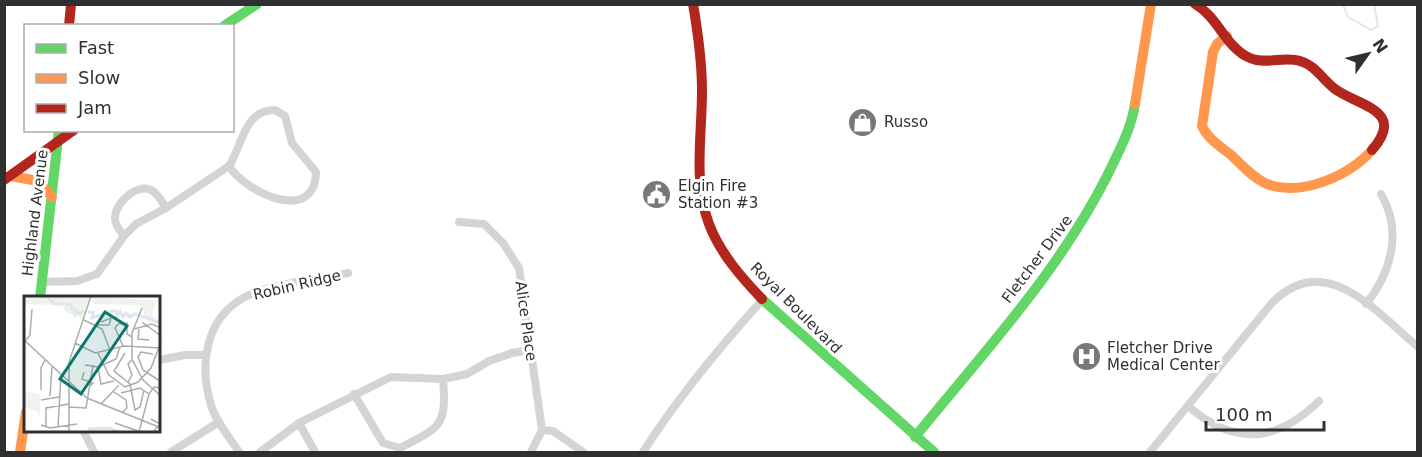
<svg xmlns="http://www.w3.org/2000/svg" width="1422" height="457" font-family="'DejaVu Sans',sans-serif">
<rect width="100%" height="100%" fill="#fff"/>
<g fill="none" stroke-linecap="round" stroke-linejoin="round">
<g stroke="#dde7f0" stroke-width="2">
<polyline points="1343,4 1348,17 1371,30 1378,26 1374,4"/>
<polyline points="1416,4 1418,6"/>
</g>
<g stroke="#d4d4d4" stroke-width="8">
<path d="M275,110L285,116L292,143L316,172C315,225 246,193 229,166C243,144 244,110 275,110Z"/>
<polyline points="459,222 484,224 503,243 519,268 542,430 531,452"/>
<path d="M124,236C120,231 115,225 115,219C114,204 136,183 151,190C158,193 162,202 166,208"/>
<polyline points="42,282 77,281 97,274 124,236 136,224 166,208 229,166"/>
<path d="M1366,304C1391,273 1403,231 1381,194"/>
<polyline points="159,360 185,355 205,355"/>
<path d="M354,394L383,443L400,448C440,427 447,427 443,379"/>
<path d="M1188,406C1234,446 1276,443 1319,401"/>
<polyline points="299,423 315,452"/>
<polyline points="542,430 553,431 583,452"/>
<polyline points="84,432 94,452"/>
<polyline points="171,452 219,422"/>
<path d="M239,452C230,438 216,422 211,405C199,365 205,318 245,297C276,282 315,280 348,273"/>
<polyline points="260,452 299,423 391,377 443,379 467,374 489,361 512,353 530,350"/>
<path d="M643,452C678,397 719,348 763,299"/>
<path d="M1150,452L1271,304C1324,248 1375,311 1418,347"/>
</g>
<g stroke="#63d668" stroke-width="10">
<polyline points="224,26 257,4"/>
<polyline points="40,298 59,130"/>
<polyline points="762,299 934,452"/>
<path d="M915,437C983,353 1058,273 1107,176C1118,153 1131,130 1135,104"/>
</g>
<g stroke="#ff974d" stroke-width="10">
<path d="M1227,36L1217,44L1213,52L1202,126C1208,139 1220,146 1231,155C1242,165 1253,178 1267,184C1301,197 1349,176 1372,150"/>
<polyline points="1135,104 1151,4"/>
<polyline points="11,176 38,181 52,197"/>
<polyline points="20,452 26,412"/>
</g>
<g stroke="#b3261e" stroke-width="10">
<path d="M693,4C698,33 702,62 702,91C702,136 693,181 709,224C720,253 741,277 762,299"/>
<path d="M1195,4C1218,17 1226,48 1250,58C1265,65 1284,56 1300,61C1315,65 1323,80 1335,89C1358,106 1407,110 1372,150"/>
<polyline points="69,26 71,4"/>
<polyline points="4,180 74,130"/>
</g>
</g>
<defs>
<symbol id="shop-disc" viewBox="-11 -11 22 22"><circle r="9.5" fill="#787878" stroke="#fff"/><path d="M-5-2.5h2.3a2.7 3.5 0 0 1 5.4 0H5L5.5 6h-11ZM-1.5-2.5h3a1.5 2.3 0 0 0-3 0Z" fill="#fff"/></symbol>
<symbol id="civic-disc" viewBox="-11 -11 22 22"><circle r="9.5" fill="#787878" stroke="#fff"/><path d="M-.6-6.5H3V-4.5H.6V-3L4-1V1h2V6H-6V1h2V-1L-.6-3ZM-1.2 2.5V6h2.4V2.5Z" fill="#fff"/></symbol>
<symbol id="hospital-disc" viewBox="-11 -11 22 22"><circle r="9.5" fill="#787878" stroke="#fff"/><path d="M-5-5h3v3.5h4V-5h3V5h-3V1.5h-4V5h-3Z" fill="#fff"/></symbol>
</defs>
<g fill-rule="evenodd">
<use href="#shop-disc" x="846" y="106" width="33" height="33"/>
<use href="#civic-disc" x="640" y="178" width="33" height="33"/>
<use href="#hospital-disc" x="1070" y="340" width="33" height="33"/>
</g>
<g text-anchor="middle" stroke-width="6" stroke-linejoin="round" paint-order="stroke">
<g font-size="15" fill="#303030" stroke="#fff" text-anchor="start">
<text x="884" y="127">Russo</text>
<text x="678" y="191">Elgin Fire<tspan x="678" dy="17">Station #3</tspan></text>
<text x="1107" y="353">Fletcher Drive<tspan x="1107" dy="17">Medical Center</tspan></text>
</g>
<g font-size="15" fill="#303030" stroke="#fff">
<text transform="translate(35 213) rotate(-83)" y="5">Highland Avenue</text>
<text transform="translate(1037 259) rotate(-53)" y="5">Fletcher Drive</text>
<text transform="translate(297 285) rotate(-13)" y="5">Robin Ridge</text>
<text transform="translate(796 308) rotate(45)" y="5">Royal Boulevard</text>
<text transform="translate(526 321) rotate(82)" y="5">Alice Place</text>
</g>
</g>
<g transform="translate(24 296)">
<rect width="136" height="136" fill="#fff"/>
<path d="M0,0H66L59,22L42,16L38,9L0,8ZM68,0L136,5L132,6L128,20L136,28L119,22L120,14L116,9L69,8ZM1,95L16,99V122L14,116L0,111Z" fill="#f0f3ec"/>
<path fill="none" stroke="#dde7f0" stroke-width="3" d="M22,0L31,8H46L51,18L52,14L56,18L60,14M64,16H69L68,22L88,15H92L93,20L96,16L99,21L102,17L106,21L111,18L137,27M64,133L85,132L95,136"/>
<path fill="none" stroke="#acacac" stroke-width="1.5" d="M118,12L108,37V63L119,84L137,100M60,24L78,33L86,54M118,26L137,40M94,28L103,27V38L108,41M94,28L91,32L99,50M73,29H85L87,22L77,26M110,33L128,28L137,32M115,33L114,43L125,44M0,44L63,102L137,132M1,45L6,39L8,13M51,47L71,57L100,50L137,52M74,57L85,79L101,91L114,86L127,72L137,46M101,57L90,75L106,88L111,114L116,111L120,94M129,58L117,56L114,61L119,74L136,85M61,69L74,71L77,88L90,85M74,71L92,63L96,51M60,76L58,83L69,87L66,90M104,86L108,79L104,68L108,64M17,94V72L21,64M90,96L102,104L103,112L98,117M97,97L116,92L125,98M26,100L28,71M17,104L35,101M77,108L95,89M45,111L62,112L69,69M127,123L136,128L129,136M91,127L114,135M17,129L26,132L53,128M22,130V112L45,108M34,130L37,79M45,136V66L67,0M115,136L125,98L130,91L137,92"/>
<path fill="#0f766e" fill-opacity="0.15" stroke="#0f766e" stroke-width="3" d="M81,16L103,30L57,98L36,83Z"/>
<rect width="136" height="136" fill="none" stroke="#303030" stroke-width="3"/>
</g>
<rect width="1422" height="457" fill="none" stroke="#303030" stroke-width="12"/>
<rect x="24" y="24" width="210" height="108" fill="#ffffff" stroke="#acacac" stroke-width="1.5"/>
<rect x="36" y="44" width="30" height="9" fill="#63d668" stroke="#acacac" stroke-width="1.5"/>
<text x="78" y="54" font-size="18" fill="#303030">Fast</text>
<rect x="36" y="74" width="30" height="9" fill="#ff974d" stroke="#acacac" stroke-width="1.5"/>
<text x="78" y="84" font-size="18" fill="#303030">Slow</text>
<rect x="36" y="104" width="30" height="9" fill="#b3261e" stroke="#acacac" stroke-width="1.5"/>
<text x="78" y="114" font-size="18" fill="#303030">Jam</text>
<g transform="translate(1368 54) rotate(56)" stroke="#ffffff" stroke-width="4.5" paint-order="stroke">
<path d="M0-4.5L10 22L0 15L-10 22Z" fill="#303030"/>
<text y="-9" font-size="16" font-weight="bold" text-anchor="middle" fill="#303030">N</text>
</g>
<path d="M1206 421v9h118v-9" fill="none" stroke="#303030" stroke-width="3"/>
<text x="1215" y="421" font-size="18" fill="#303030" stroke="#ffffff" stroke-width="4.5" paint-order="stroke">100 m</text>
</svg>
